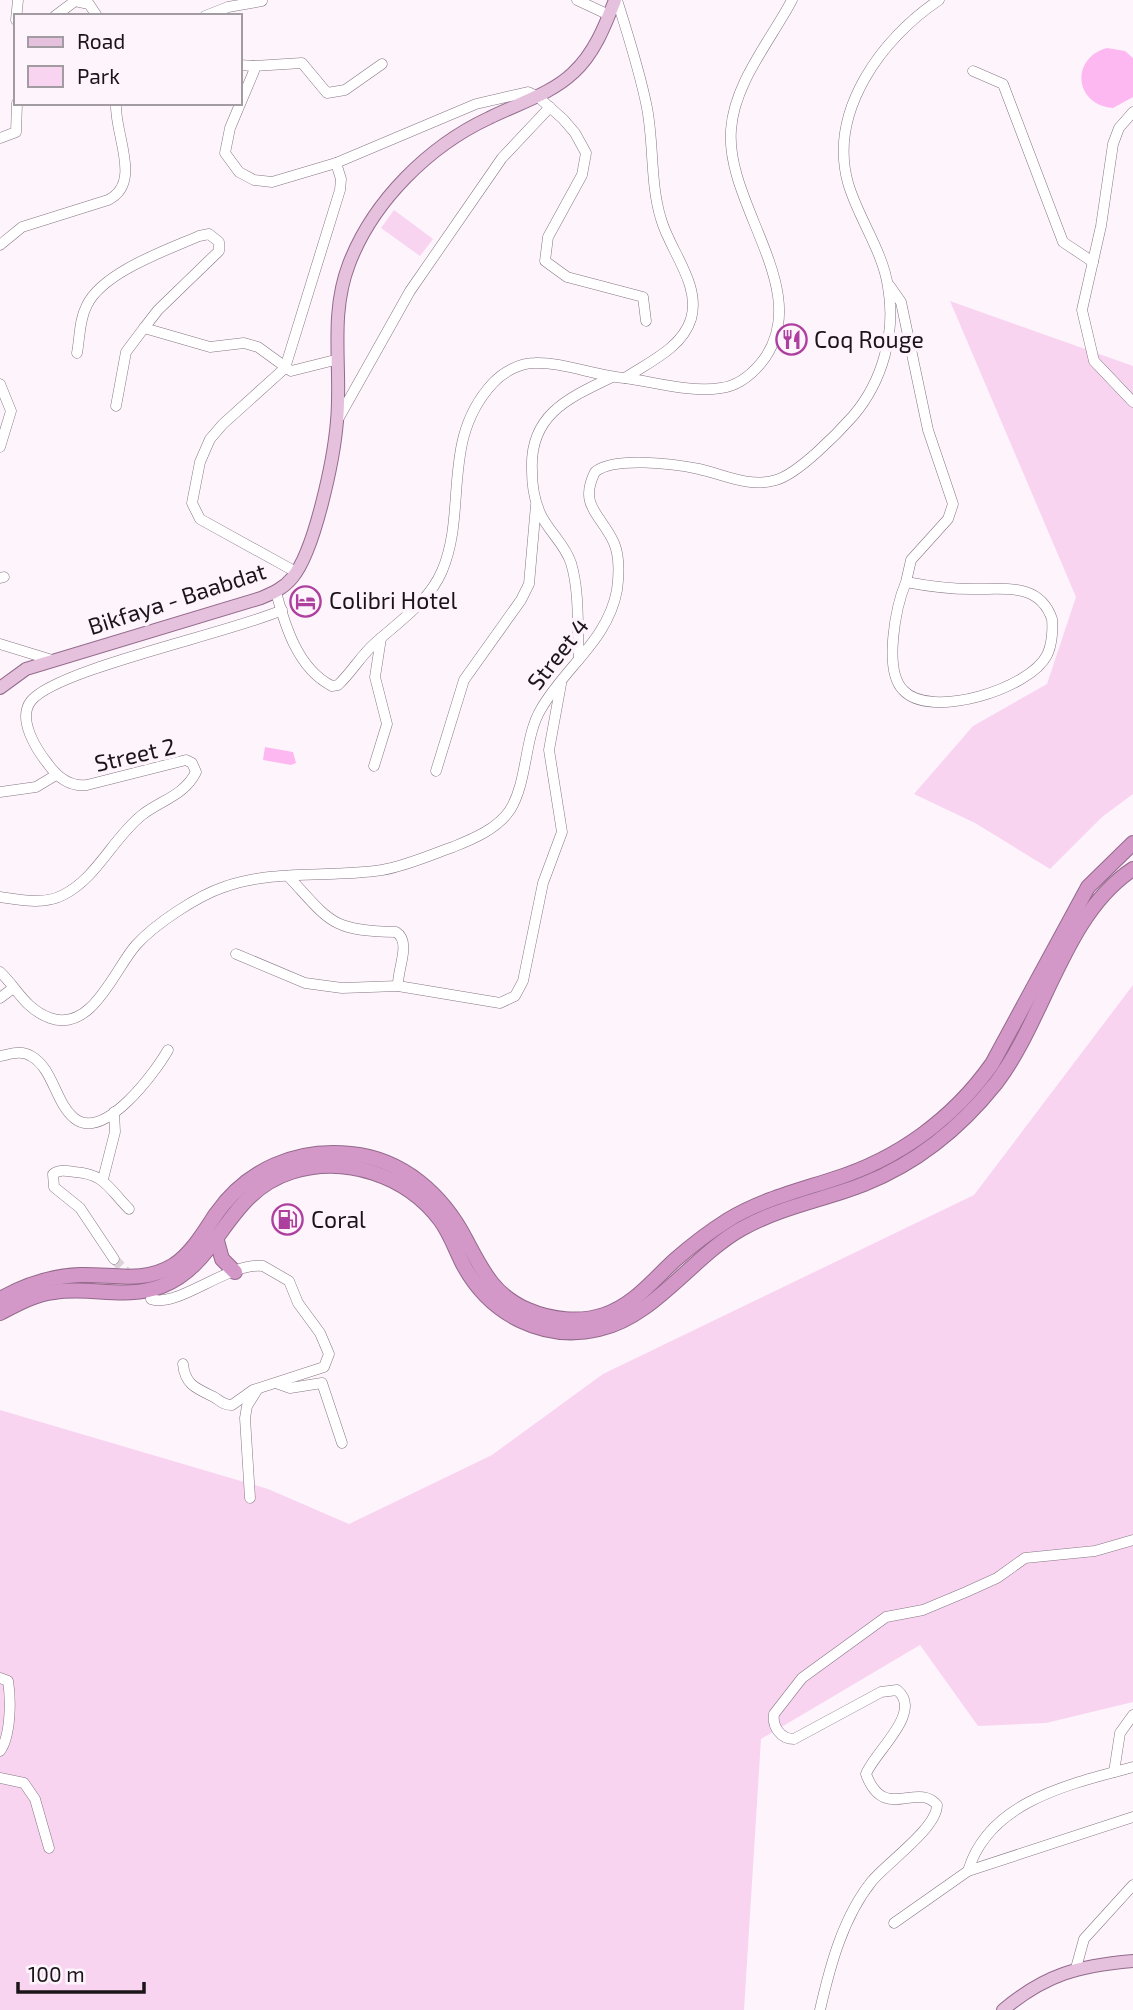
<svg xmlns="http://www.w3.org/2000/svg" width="1133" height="2010" font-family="'Exo 2',sans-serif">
<rect width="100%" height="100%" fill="#fef4fc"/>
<g fill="#f9d4f1">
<polygon points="394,210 433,239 420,256 381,228"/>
<polygon points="950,301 1133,366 1133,794 1102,817 1050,869 975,823 914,794 973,726 1047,684 1076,597"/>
<polygon points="1133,985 1133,1702 1046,1723 978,1726 920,1645 761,1739 744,2010 0,2010 0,1410 268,1489 349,1524 492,1455 603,1374 974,1195"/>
</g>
<g fill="#feb8f1">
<path d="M1107,48L1125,51L1133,58V97L1113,108C1074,105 1070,58 1107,48Z"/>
<polygon points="265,747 293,752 296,763 291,765 263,760"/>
</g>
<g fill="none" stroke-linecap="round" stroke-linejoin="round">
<polyline stroke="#dcd3da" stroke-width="10" stroke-dasharray="10 5" stroke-linecap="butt" points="114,1259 133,1279"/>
<defs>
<g id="minor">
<polyline points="577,0 609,15"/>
<polyline points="55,16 75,1 89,4 97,16"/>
<polyline points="205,16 228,7 262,1"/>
<polyline points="16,20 18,0"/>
<polyline points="240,65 253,66 254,71 230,128 225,153 239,172 254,180 272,182 336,163 476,104 528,92 537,96 563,119 575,133 586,153 582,175 548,237 545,261 567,277 643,297 646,321"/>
<polyline points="253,66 302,63 327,93 345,90 382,64"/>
<polyline points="973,71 1003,84 1063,242 1093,262"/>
<polyline points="1133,112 1119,128 1113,144 1101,226 1082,310 1094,361 1133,402"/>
<polyline points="0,138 16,132 17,103"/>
<path d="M0,245L22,227L108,200C143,183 114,134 116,103"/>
<path d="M889,285L901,302L928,430L953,504L948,519L911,560L906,582C927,586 950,589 972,589C1002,590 1039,581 1052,619C1053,629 1052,645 1047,655C1030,689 930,720 903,690C883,669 896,606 906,582"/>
<path d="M77,353C80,337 79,320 87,305C103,272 167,250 199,236L209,234L219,242V251L158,310L144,328"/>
<path d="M625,378C655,382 691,393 721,388C737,386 751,375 761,363C817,294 725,206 731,130C734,83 771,40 792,0"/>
<polyline points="0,384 11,411 0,447"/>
<polyline points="116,406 126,352 144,328 210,347 244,343 258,347 291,371 335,360"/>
<polyline points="337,421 410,291 502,158 550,107"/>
<polyline points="296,572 200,519 192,503 200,462 210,439 223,424 285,368 340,190 341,179 336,163"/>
<polyline points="0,578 4,577"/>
<path d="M276,592C285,626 298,669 332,686L338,685C351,673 360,657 373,645C397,623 429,602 442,571C468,510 440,440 493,383C503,372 520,363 535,363C565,362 595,376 625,378C649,362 682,348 691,319C701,284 670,251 661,219C650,183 654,144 647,108C640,72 628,35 617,0"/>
<polyline points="0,644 52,660"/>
<path d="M579,659C577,628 580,593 571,563C565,544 548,531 540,513C534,499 532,485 532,471C529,415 568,398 612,377"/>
<polyline points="374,766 387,724 375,677 381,638"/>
<polyline points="436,771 464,680 521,600 529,584 536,505"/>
<polyline points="0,792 36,787 56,775"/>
<path d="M288,876C330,921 330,931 396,932C412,942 397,969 398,986"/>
<path d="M0,897C21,900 44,905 63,895C97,878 113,838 142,815C161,800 184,796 196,772L192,763L186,760L87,785C70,787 58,778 48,764C36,749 17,719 31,701C56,669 234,632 282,610"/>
<polyline points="236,954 305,983 342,988 398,986 500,1003 515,996 523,981 543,883 562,832 549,750 561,684"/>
<path d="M0,972C17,988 25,1009 50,1018C92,1033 114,970 136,945C155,924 197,896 224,887C274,869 330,878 382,870C406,866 430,855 453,847C473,839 497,829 510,810C528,781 524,737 541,709C565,667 608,640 617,590C619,575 620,557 614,543C601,514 578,506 595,472C614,456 675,464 699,469C725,475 749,488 776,480C798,474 838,433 853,416C883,381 896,332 888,287C883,251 858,218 848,183C828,111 882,38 939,0"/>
<polyline points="0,998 12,989"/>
<path d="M0,1056C11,1054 21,1050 31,1056C53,1068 55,1102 74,1118C104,1143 156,1071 168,1050"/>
<polyline points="103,1179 115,1132 114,1112"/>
<path d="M114,1259L80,1208L54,1187L53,1174C60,1169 67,1171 75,1172C105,1174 109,1189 129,1209"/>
<path d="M151,1299C177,1309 228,1262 263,1266L289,1281L298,1303L320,1333L329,1354L324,1367L253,1390L232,1405C222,1405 220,1400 212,1396C195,1388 185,1384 183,1364"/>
<polyline points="276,1383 290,1388 322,1383 342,1443"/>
<polyline points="250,1498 245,1418 247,1406 257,1390"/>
<path d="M0,1678L8,1681C11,1699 11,1736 0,1751"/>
<path d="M1133,1767C1070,1784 989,1801 968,1871L1133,1817"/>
<polyline points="1114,1772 1120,1733 1133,1715"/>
<polyline points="0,1778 24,1783 35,1799 49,1848"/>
<polyline points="894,1923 968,1871"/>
<polyline points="1076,1968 1084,1939 1133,1885"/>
<path d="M820,2010C830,1966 843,1917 872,1881C888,1862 937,1828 937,1805C917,1781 884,1823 866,1774C875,1751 924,1712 897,1690L881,1692L794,1739C781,1739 772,1727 774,1714L802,1678L886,1617L923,1610L966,1592L997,1578L1025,1558L1095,1551L1133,1540"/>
</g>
<g id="major">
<path d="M0,688L26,669L261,598C273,593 284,588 292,578C315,551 334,458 337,421C342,368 329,316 349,264C373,201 429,146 489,118C517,104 551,94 573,73C594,54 605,26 615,0"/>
<path d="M1003,2010C1046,1974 1078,1966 1133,1961"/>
</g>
<g id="highway">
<polyline points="216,1237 222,1259 235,1272"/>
<path d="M0,1299C25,1285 51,1276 80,1275C113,1274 143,1284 174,1265C192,1253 204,1232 216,1214C247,1170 296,1148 351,1154C403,1159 443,1195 466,1240C482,1270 494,1296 528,1310C551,1320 580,1323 604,1315C634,1305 653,1280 675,1260C692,1245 709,1232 728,1220C761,1200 797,1191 834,1179C898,1159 953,1119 992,1064L1088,887L1133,843"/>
<path d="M0,1313C17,1304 35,1294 54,1292C91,1286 126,1300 162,1286C220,1263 225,1193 291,1172C345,1155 407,1175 441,1221C451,1235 456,1251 464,1266C491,1315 544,1342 599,1329C654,1317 692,1257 741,1229C780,1207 823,1200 864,1184C917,1163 961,1127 996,1083C1045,1019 1064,914 1133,869"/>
</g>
</defs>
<use href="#minor" stroke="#857682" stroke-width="11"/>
<use href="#major" stroke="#936a8b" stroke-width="14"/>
<use href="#highway" stroke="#936a8b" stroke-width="16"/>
<use href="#minor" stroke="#fff" stroke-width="10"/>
<use href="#major" stroke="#e5c1de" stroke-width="12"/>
<use href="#highway" stroke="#d397c8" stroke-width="14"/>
</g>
<defs>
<symbol id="restaurant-ring" viewBox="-11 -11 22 22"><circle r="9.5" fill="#fef4fc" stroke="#ad409f" stroke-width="1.5"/><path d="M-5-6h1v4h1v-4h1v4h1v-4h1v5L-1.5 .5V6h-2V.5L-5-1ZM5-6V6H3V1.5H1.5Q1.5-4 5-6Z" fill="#ad409f"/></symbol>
<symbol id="hotel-ring" viewBox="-11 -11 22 22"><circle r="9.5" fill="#fef4fc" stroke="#ad409f" stroke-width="1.5"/><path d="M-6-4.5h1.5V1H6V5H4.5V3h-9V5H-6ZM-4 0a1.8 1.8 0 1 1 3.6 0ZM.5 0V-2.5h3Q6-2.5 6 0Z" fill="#ad409f"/></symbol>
<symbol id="fuel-ring" viewBox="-11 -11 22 22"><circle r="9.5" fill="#fef4fc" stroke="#ad409f" stroke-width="1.5"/><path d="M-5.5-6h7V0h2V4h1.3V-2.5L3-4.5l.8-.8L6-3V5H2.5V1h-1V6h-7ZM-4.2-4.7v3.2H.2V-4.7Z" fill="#ad409f"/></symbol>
</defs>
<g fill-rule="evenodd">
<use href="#restaurant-ring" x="774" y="322" width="35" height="35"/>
<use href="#hotel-ring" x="288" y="584" width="35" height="35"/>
<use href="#fuel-ring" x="270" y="1202" width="35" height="35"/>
</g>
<g text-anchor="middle" stroke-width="7" stroke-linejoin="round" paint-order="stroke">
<g font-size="23" fill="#1b151a" stroke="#fef4fc" text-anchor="start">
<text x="814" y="348">Coq Rouge</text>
<text x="329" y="609">Colibri Hotel</text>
<text x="311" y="1228">Coral</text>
</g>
<g font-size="23" fill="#1b151a" stroke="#fef4fc">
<text transform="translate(177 599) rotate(-18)" y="8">Bikfaya - Baabdat</text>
<text transform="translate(558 654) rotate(-52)" y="8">Street 4</text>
<text transform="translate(135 755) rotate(-13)" y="8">Street 2</text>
</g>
</g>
<rect x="14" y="14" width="228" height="91" fill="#fef4fc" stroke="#a39ba2" stroke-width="2"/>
<rect x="28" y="37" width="35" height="10" fill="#e5c1de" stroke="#a39ba2" stroke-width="2"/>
<text x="77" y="49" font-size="21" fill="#1b151a">Road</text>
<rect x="28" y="66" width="35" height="21" fill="#f9d4f1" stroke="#a39ba2" stroke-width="2"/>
<text x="77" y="84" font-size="21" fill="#1b151a">Park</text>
<path d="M18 1982v10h126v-10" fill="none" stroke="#1b151a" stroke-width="3.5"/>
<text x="28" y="1982" font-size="21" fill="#1b151a" stroke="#fef4fc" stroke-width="5" paint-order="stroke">100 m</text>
</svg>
